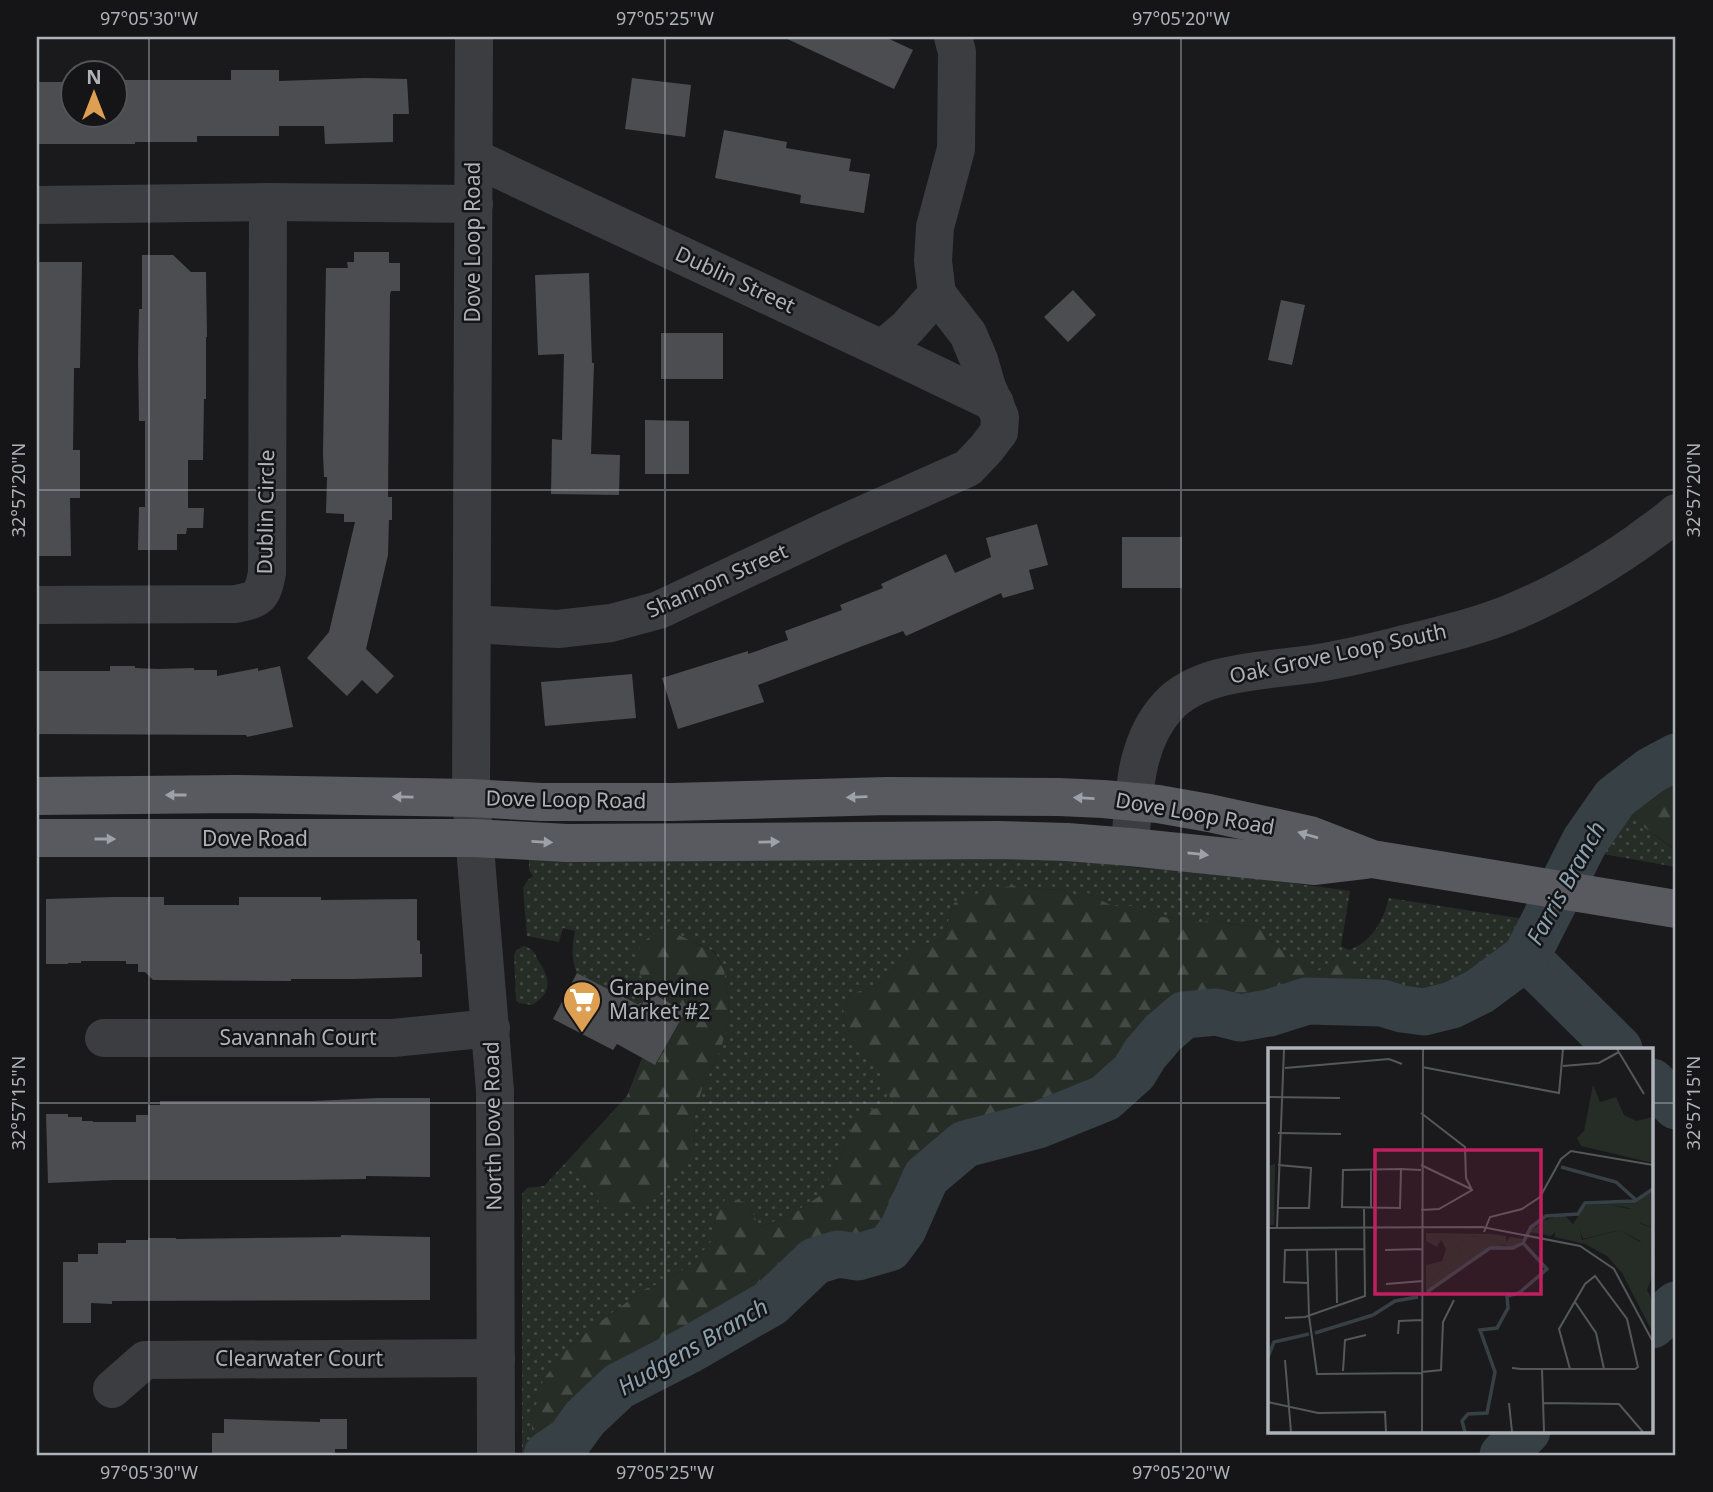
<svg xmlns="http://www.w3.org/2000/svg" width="1713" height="1492" font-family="'Noto Sans',sans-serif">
<defs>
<pattern id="grass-dots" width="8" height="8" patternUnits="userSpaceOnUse" patternTransform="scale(1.75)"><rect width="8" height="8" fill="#262d27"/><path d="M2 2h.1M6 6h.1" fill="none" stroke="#434944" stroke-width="1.8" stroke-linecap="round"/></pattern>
<pattern id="forest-firs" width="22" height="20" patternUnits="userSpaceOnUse" patternTransform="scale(1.75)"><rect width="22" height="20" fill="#262d27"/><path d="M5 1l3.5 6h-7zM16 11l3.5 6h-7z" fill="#434944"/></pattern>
</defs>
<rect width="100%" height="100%" fill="#1a1a1c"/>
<g fill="url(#grass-dots)">
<polygon points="1632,795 1638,823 1672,848 1676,845 1676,867 1586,851 1601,838"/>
<path d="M1057,857L1140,868L1211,872L1350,891L1341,946L1349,950C1372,942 1383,921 1389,898L1543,922C1538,933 1533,947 1526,956C1511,976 1446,1013 1421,1012C1403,1010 1386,1003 1367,1002L1368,984L1338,955L1319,971L1292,958L1272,942L1259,927L1230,924L1215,919L1201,923L1189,919L1162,917L1139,906H1112L1088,893L1072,900L1063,889L1039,890L1018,885L954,903L943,939L922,945L881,983L849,995L843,1014L852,1041L877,1063L894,1106L868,1110L852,1126L837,1164L821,1195L791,1215L760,1227L747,1203L716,1212V1236L692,1264L663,1282L645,1289L609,1315L569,1346L532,1419V1455H522V1194L527,1188L544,1186L569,1159L603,1207L695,1148L694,1118L702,1089L721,1048L729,1021L728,995L724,970L715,952L677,934L637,968L649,991L641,1006L577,973C571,959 572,946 575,931L563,928L559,942L527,936L523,888L528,880L533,876L529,870V860L536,858Z"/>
<path d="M524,946C534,949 535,954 539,962C551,980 552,993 532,1005L519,1003L516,1000L514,955L516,950Z"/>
</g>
<g fill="url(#forest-firs)">
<polygon points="1676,769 1676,845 1673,848 1638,823 1632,795 1643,783"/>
<polygon points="1018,885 1039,890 1063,889 1072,900 1088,893 1112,906 1139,906 1162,917 1189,919 1201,923 1215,919 1230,924 1259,927 1272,942 1292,958 1319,971 1338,955 1353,966 1368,984 1367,1002 1307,1001 1269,1013 1240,1018 1216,1012 1184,1015 1163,1033 1145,1054 1134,1072 1105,1098 1038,1125 965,1144 926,1177 903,1229 889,1248 858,1257 838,1254 815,1261 771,1303 689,1350 619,1386 585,1418 569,1440 547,1455 532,1455 532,1419 543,1380 569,1346 609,1315 645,1289 663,1282 692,1264 716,1236 716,1212 727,1197 747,1203 760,1227 791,1215 821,1195 837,1164 852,1126 868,1110 893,1105 877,1063 852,1041 843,1014 849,995 881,983 922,945 943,939 954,903 987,890"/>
<polygon points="656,932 677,934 714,952 724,970 728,995 729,1021 721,1048 702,1089 694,1118 695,1147 682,1170 662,1192 627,1210 603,1207 569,1159 627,1096 642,1058 656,1064 685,1012 649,991 637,968 640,944"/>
</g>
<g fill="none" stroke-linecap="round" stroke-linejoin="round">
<g stroke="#364045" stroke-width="47">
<polyline points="1619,1049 1526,957 1585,841 1615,798 1650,771 1676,757"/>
<polyline points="1652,1082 1676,1106"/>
<polyline points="1652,1325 1676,1305"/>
<polyline points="547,1455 569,1440 585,1418 619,1386 689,1350 771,1303 815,1261 838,1254 858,1257 889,1248 903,1229 926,1177 965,1144 1038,1125 1105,1098 1134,1072 1145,1054 1163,1033 1184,1015 1216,1012 1240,1018 1269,1013 1307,1001 1382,1003 1402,1009 1424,1012 1452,1005 1480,991 1526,957"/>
<polyline points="1503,1455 1527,1431"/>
</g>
</g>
<g fill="#4c4d51">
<polygon points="783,37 885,37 913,50 894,89"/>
<polygon points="231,70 279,70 279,81 365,78 407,79 409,114 393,114 393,142 325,144 324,126 279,126 279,136 197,136 197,142 135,142 135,144 37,144 37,82 74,82 74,116 116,116 116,80 231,80"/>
<polygon points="632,78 691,85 685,137 625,129"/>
<polygon points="724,130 787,142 786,148 851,159 849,171 870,174 864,213 800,203 801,195 715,178"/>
<polygon points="354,252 389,252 389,263 400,263 400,291 391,291 390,295 388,497 392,497 392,520 389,520 388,555 366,649 394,676 377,694 362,680 347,696 307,658 329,632 355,522 344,522 344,514 326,513 327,477 324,477 323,454 326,268 348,268 347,262 354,262"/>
<polygon points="142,255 173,255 191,272 206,272 207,337 206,337 206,399 204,399 203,460 188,460 188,508 204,508 203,528 187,528 186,534 177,534 177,550 138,550 139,507 145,507 145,421 139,421 138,359 139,309 142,309"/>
<polygon points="37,262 82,262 80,368 74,368 73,450 80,450 80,498 70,498 71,556 37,556"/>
<polygon points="589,273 592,363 594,363 591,454 620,455 619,495 551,494 552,439 562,440 564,354 538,355 535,275"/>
<polygon points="1073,290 1096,315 1068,342 1044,317"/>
<polygon points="1281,300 1305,305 1292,365 1268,360"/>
<rect x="661" y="333" width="62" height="46"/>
<polygon points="645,420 689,421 689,474 645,474"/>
<polygon points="1037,524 1048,565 1029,570 1034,589 1003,598 1001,593 906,636 903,631 758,685 764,702 678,729 662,678 748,651 748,654 788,640 785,631 842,610 840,605 883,588 881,584 946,554 955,573 991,557 986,538"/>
<rect x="1122" y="537" width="60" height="51"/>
<polygon points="110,666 135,666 135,668 158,669 194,668 194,670 217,670 217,676 258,668 258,671 280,666 293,727 247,737 246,735 37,734 37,671 110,671"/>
<polygon points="632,674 636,718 545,726 541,682"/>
<polygon points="115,897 164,897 164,905 239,905 239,897 321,897 321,900 417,899 417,940 420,941 420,954 422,954 422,977 353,979 291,979 291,981 153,980 145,972 138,972 138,964 126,964 126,961 81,961 81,963 68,963 68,964 46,964 46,899"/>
<polygon points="577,973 641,1006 649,991 685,1012 655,1065 617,1044 613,1050 553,1019"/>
<polygon points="378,1098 430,1098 430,1177 366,1176 366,1179 295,1180 115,1180 48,1183 46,1114 68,1114 68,1117 82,1117 82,1121 93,1121 93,1122 136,1122 136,1115 148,1115 148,1105 160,1105 160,1101 313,1101"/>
<polygon points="341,1235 430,1237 430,1300 112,1301 112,1304 91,1303 91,1323 63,1323 63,1262 78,1262 78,1254 98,1254 98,1243 126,1243 126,1240 148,1240 148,1238 176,1238 176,1239 341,1237"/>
<polygon points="224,1419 320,1422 320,1419 347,1419 347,1449 335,1449 335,1455 212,1455 212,1433 224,1433"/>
</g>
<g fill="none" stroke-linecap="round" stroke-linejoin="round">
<g stroke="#3b3d40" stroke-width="38">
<polyline points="474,37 471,798 495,1091 496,1455"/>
<polyline points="474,158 882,349 995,403"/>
<polyline points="37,205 268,202 474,204"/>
<polyline points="882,349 907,328 937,294"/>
<path d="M37,605L236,604C259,599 262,598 267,573L268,202"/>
<polyline points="472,624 558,629 611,623 659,610 833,528 968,468 986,449 999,432 1000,417 987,387 979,360 968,334 937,294 933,261 935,227 956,149 957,52 953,37"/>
<path d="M1130,847C1134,799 1133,744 1168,706C1202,669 1271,671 1318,663C1351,658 1384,649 1417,641C1449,633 1482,625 1513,612C1557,594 1599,569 1638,542C1651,532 1664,524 1676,513"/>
<polyline points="104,1038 393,1038 491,1028"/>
<polyline points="112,1389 145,1360 496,1358"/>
</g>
<g stroke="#585a5f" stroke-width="38">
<polyline points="37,796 235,794 471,798 541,802 672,802 887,796 1059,797 1103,799 1158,804 1209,813 1310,835 1372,859 1676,909"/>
<polyline points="37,838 474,838 567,843 997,840 1067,842 1130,847 1315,866 1366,860"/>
</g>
</g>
<defs><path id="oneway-solid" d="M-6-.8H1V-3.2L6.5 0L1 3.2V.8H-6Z" transform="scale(1.75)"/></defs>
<g fill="#9da1a8">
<use href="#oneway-solid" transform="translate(176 795) rotate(180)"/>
<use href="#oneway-solid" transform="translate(403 797) rotate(-179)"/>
<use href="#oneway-solid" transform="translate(857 797) rotate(178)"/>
<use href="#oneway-solid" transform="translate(1084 798) rotate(-177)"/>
<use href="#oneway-solid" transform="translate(1308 835) rotate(-164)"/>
<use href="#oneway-solid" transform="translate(105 839)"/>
<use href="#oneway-solid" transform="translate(542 842) rotate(3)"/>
<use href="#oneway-solid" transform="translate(769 842) rotate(-1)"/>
<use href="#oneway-solid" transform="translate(1198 854) rotate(6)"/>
</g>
<path fill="none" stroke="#aeb3ba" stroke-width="2" stroke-opacity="0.45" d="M149,37V1455M665,37V1455M1181,37V1455M37,490H1676M37,1103H1270M1652,1103H1676"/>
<defs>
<symbol id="supermarket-pin" viewBox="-11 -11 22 30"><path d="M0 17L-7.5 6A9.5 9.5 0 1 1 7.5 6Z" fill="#dd9f51" stroke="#151517"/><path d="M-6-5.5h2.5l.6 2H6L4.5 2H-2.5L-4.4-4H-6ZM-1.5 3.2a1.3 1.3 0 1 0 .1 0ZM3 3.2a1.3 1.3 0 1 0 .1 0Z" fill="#fff"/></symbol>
</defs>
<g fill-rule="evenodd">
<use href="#supermarket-pin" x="560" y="978" width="44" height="60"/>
</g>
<g text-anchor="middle" stroke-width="5" stroke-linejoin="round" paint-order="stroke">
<g font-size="21" fill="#aeb3ba" stroke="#151517">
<text transform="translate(473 242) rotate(-90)" y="7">Dove Loop Road</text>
<text transform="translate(735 280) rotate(25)" y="7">Dublin Street</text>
<text transform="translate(266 512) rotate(-89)" y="7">Dublin Circle</text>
<text transform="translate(717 581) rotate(-24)" y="7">Shannon Street</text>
<text transform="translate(1338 654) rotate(-12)" y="7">Oak Grove Loop South</text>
<text transform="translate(566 800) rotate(1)" y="7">Dove Loop Road</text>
<text transform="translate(1195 814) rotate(10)" y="7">Dove Loop Road</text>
<text x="255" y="846">Dove Road</text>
<text x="298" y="1045">Savannah Court</text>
<text transform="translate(493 1126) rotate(-91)" y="7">North Dove Road</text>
<text x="299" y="1366">Clearwater Court</text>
</g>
<g font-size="21" fill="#aeb3ba" stroke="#151517" text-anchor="start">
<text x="609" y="995">Grapevine<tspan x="609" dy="24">Market #2</tspan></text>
</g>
<g font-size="23" font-style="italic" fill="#8aa2b0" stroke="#151517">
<text transform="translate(1566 883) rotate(-61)" y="8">Farris Branch</text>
<text transform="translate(693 1347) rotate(-30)" y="8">Hudgens Branch</text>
</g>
</g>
<g transform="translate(1268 1048)">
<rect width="385" height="385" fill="#1a1a1c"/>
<path d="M7,116L6,177H0V118ZM385,143V180L373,175L361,160L340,156L367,155ZM265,179L312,182L314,192L352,182L385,202V226L379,242L385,253V285L354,225L339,208L317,196L287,189V184L283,188L261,184ZM158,185L224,186L238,188V194L242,189L256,191L245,200L206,188L189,198L194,209L169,227L158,244V217L174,213L178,201L173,192L169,199L158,193Z" fill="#262d27"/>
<path d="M325,37L332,54L348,49L356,67L368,73L385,69V115L313,98L309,90L316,83ZM340,156L368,163L373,176L385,180V202L374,200L372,193L352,182L315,191L312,182H266L273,173L296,167L305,176L318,157ZM212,188L239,199L222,200L159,244L162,232L193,209L189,198L199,189Z" fill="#262d27"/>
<path fill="none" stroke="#364045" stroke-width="3.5" d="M293,119L348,134L368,152M159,244L222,200H245L255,195M105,267L127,253L150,249M47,285L105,267M0,309L6,294L41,286M197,384L194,373L200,366L219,365L227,324L212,282L229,280L240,260L239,248L251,245L279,221L255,195L263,179L278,168L310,166L317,155L367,153L385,141"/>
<path fill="none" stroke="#55575b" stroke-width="2" d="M349,1L376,46M295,18L331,15L351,4M154,19L291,45L295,1M17,20L121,11L134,16M0,49L72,50M10,85L73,86M153,117L203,141M133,121L132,160L74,159L75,122L133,121L153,122M9,160H41L43,120L10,117M103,160V122M153,162L171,161L204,142L198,130L197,99L153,65M0,180L214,179L312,198L346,221L385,294M9,180L16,1M216,184L222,169L254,161L272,149L293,111L303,103L385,117M39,201L41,268L49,326L154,325M68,201L69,255M117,202L155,201M40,235L16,234L17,202L96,201M118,236L155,233M307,254L328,285L336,321M17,270L37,269L97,248L96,161M130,286L131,273L155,272M17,312L23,384M244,320L253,321H367L370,319L359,271L327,228L317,236L291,281L302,321M274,321L276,384M75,323L77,292L98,287M154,324L173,322L175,274L186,252M0,354L50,365L117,364L118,384M241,355L244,384M275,355L351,356L375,384M154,384L155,1"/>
<path fill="#c12060" fill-opacity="0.15" stroke="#c12060" stroke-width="3.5" d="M107,102H273V246H107Z"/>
<rect width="385" height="385" fill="none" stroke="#aeb3ba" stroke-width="3.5"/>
</g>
<rect width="1713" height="1492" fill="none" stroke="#151517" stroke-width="77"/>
<g transform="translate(94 94)"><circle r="33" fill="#151517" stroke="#525458" stroke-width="2"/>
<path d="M0-5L12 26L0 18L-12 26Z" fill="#dd9f51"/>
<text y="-10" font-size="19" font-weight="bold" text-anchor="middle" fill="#aeb3ba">N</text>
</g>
<rect x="38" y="38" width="1636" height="1416" fill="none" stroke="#aeb3ba" stroke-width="2.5"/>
<g font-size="18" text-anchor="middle" fill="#aeb3ba">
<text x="149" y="25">97°05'30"W</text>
<text x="665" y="25">97°05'25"W</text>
<text x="1181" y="25">97°05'20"W</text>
<text transform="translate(19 490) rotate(-90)" y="6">32°57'20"N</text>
<text transform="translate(1694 490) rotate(-90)" y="6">32°57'20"N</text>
<text transform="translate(19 1103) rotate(-90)" y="6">32°57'15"N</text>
<text transform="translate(1694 1103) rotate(-90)" y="6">32°57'15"N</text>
<text x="149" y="1479">97°05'30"W</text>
<text x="665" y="1479">97°05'25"W</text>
<text x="1181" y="1479">97°05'20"W</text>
</g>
</svg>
